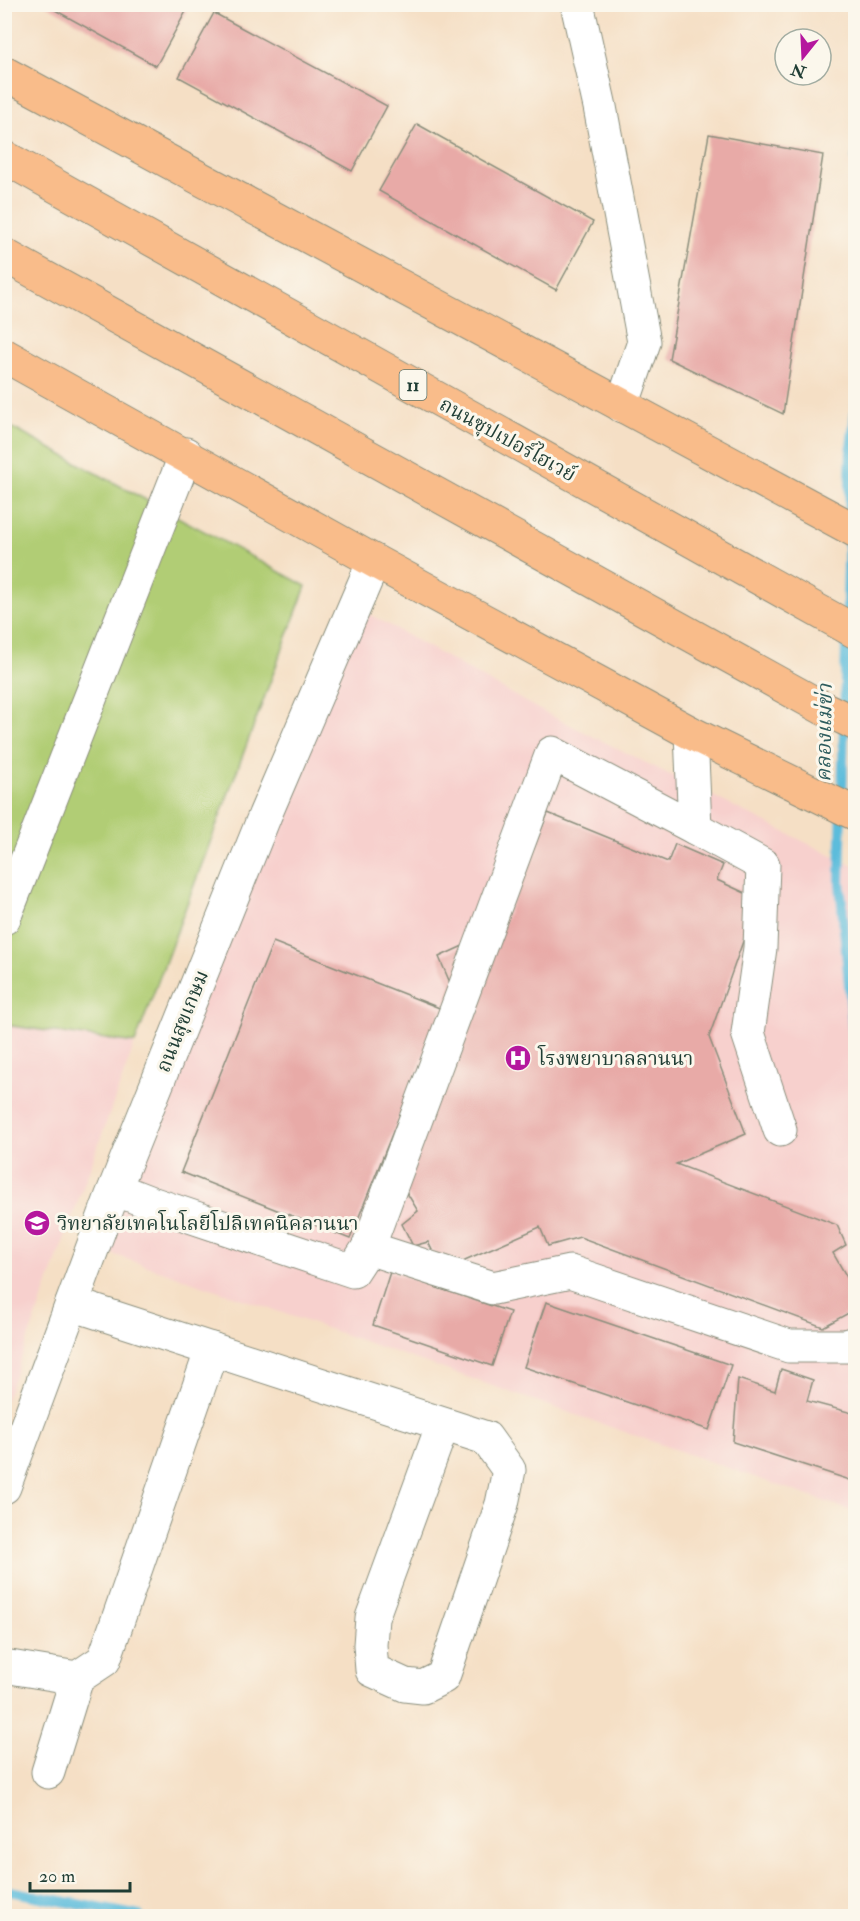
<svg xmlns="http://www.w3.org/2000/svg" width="860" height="1921" font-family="'IM FELL Double Pica','Noto Serif Thai',serif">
<rect width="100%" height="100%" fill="#fbf7ec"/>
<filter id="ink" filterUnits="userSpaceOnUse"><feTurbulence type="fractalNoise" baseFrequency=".0167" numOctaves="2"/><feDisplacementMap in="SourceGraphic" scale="12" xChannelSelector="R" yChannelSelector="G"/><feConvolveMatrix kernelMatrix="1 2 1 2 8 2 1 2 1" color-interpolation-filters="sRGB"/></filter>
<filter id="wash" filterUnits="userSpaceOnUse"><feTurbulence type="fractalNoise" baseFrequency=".008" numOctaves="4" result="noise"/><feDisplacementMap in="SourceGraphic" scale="24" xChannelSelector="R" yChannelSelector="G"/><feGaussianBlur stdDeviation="1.35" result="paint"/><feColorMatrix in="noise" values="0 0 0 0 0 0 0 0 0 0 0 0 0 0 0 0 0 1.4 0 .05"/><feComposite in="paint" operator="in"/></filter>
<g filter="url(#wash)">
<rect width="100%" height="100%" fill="#f5dfc5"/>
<g fill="#f7d0cd">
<polygon points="364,611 538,709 855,867 855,1512 101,1250"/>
<polygon points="5,1025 135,1043 5,1403"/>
</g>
<polygon fill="#b1cd74" stroke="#688554" stroke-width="1.5" points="5,424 306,586 135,1043 5,1025"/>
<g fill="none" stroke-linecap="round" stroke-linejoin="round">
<g stroke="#5cbcdb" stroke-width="10">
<polyline points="856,157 856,158"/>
<polyline points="856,405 851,448 840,882 856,1063"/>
<polyline points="4,1890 140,1916"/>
</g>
</g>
<g id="blocks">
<g fill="#e8aaa7">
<polygon points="44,4 190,4 156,66"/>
<polygon points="214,13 387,106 352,171 179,77"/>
<polygon points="417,124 593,222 556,290 379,191"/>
<polygon points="709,134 823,155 783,414 669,359"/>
<polygon points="548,813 668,862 675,844 723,865 717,880 758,899 709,1037 746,1134 676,1164 837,1225 846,1245 833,1253 856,1293 856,1309 823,1327 580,1237 548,1246 540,1227 442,1270 428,1242 413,1246 402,1224 418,1211 404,1188 451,985 439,957 502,928"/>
<polygon points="273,942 442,1009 350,1239 181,1172"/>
<polygon points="390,1272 510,1312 492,1366 373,1325"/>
<polygon points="546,1302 731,1365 709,1430 524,1367"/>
<polygon points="4,1314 9,1315 6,1330 4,1330"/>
<polygon points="781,1369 813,1380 807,1401 856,1414 856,1482 733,1442 738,1379 775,1391"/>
</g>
</g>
</g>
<g filter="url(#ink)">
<use href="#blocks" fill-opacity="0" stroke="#8a8e7c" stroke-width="1.5"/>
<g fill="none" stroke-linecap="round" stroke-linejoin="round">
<defs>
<g id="minor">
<polyline points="577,4 600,107 644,342 622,406"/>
<polyline points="691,733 695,828 763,865 760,948 748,1033 780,1130"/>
<polyline points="4,918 186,454"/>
<polyline points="115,1189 151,1203 353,1271 368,1248 493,1288 570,1272 789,1346 845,1346 856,1343"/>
<polyline points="368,1248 552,753 695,828"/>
<polyline points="72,1304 486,1438 509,1470 502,1504 443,1677 423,1687 405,1685 372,1670 370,1645 372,1618 443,1424"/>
<polyline points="4,1487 111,1198 265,815 374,561"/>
<polyline points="4,1666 77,1678 104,1660 212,1349"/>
<polyline points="48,1772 77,1678"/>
</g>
<g id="major">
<polyline points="4,73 856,531"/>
<polyline points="4,355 374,561 691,733 856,814"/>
</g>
<g id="highway">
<polyline points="4,157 856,632"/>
<polyline points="4,255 823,708 856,724"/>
</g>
</defs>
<use href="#minor" stroke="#8a8e7c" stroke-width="35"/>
<use href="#major" stroke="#8a8e7c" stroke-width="35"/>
<use href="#highway" stroke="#8a8e7c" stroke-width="35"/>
<use href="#minor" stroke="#fff" stroke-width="33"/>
<use href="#major" stroke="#f9bc8a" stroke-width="33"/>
<use href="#highway" stroke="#f9bc8a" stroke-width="33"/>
</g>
</g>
<defs>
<symbol id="hospital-disc" viewBox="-11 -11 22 22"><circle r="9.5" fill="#b5179e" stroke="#fbf7ec"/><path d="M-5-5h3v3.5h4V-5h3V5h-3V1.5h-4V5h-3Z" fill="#fff"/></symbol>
<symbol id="university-disc" viewBox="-11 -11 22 22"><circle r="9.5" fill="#b5179e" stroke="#fbf7ec"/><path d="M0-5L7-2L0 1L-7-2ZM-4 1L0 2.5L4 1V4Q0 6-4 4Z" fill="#fff"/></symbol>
</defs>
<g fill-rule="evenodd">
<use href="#hospital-disc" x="503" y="1043" width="30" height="30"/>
<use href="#university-disc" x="22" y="1208" width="30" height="30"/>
</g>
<g text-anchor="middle" stroke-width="6" stroke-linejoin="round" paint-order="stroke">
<rect fill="#fbf7ec" stroke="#61756b" stroke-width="1.5" x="399.5" y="370" width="27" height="30" rx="4.5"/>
<g font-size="18" font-weight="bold" fill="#1f3d34">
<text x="413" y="391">11</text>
</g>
<g font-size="20" fill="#1f3d34" stroke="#fbf7ec">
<text transform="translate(508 439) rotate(29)" y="7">ถนนซุปเปอร์ไฮเวย์</text>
<text transform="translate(182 1021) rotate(-68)" y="7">ถนนสุขเกษม</text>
</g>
<g font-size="20" fill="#1f3d34" stroke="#fbf7ec" text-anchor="start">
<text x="538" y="1065">โรงพยาบาลลานนา</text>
<text x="57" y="1230">วิทยาลัยเทคโนโลยีโปลิเทคนิคลานนา</text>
</g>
<g font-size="21" font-style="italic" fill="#2e5d5e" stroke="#fbf7ec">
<text transform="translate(824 733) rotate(-89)" y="7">คลองแม่ข่า</text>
</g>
</g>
<rect width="860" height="1921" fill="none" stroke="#fbf7ec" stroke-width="24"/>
<g transform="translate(803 57) rotate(198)"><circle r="28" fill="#fbf7ec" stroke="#a3ada2" stroke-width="1.5"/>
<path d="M0-4.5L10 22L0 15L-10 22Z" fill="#b5179e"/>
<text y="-9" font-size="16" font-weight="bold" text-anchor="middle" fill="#1f3d34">N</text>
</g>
<path d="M30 1882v9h100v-9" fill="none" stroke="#1f3d34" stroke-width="3"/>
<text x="39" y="1882" font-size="18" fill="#1f3d34" stroke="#fbf7ec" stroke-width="4.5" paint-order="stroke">20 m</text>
</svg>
